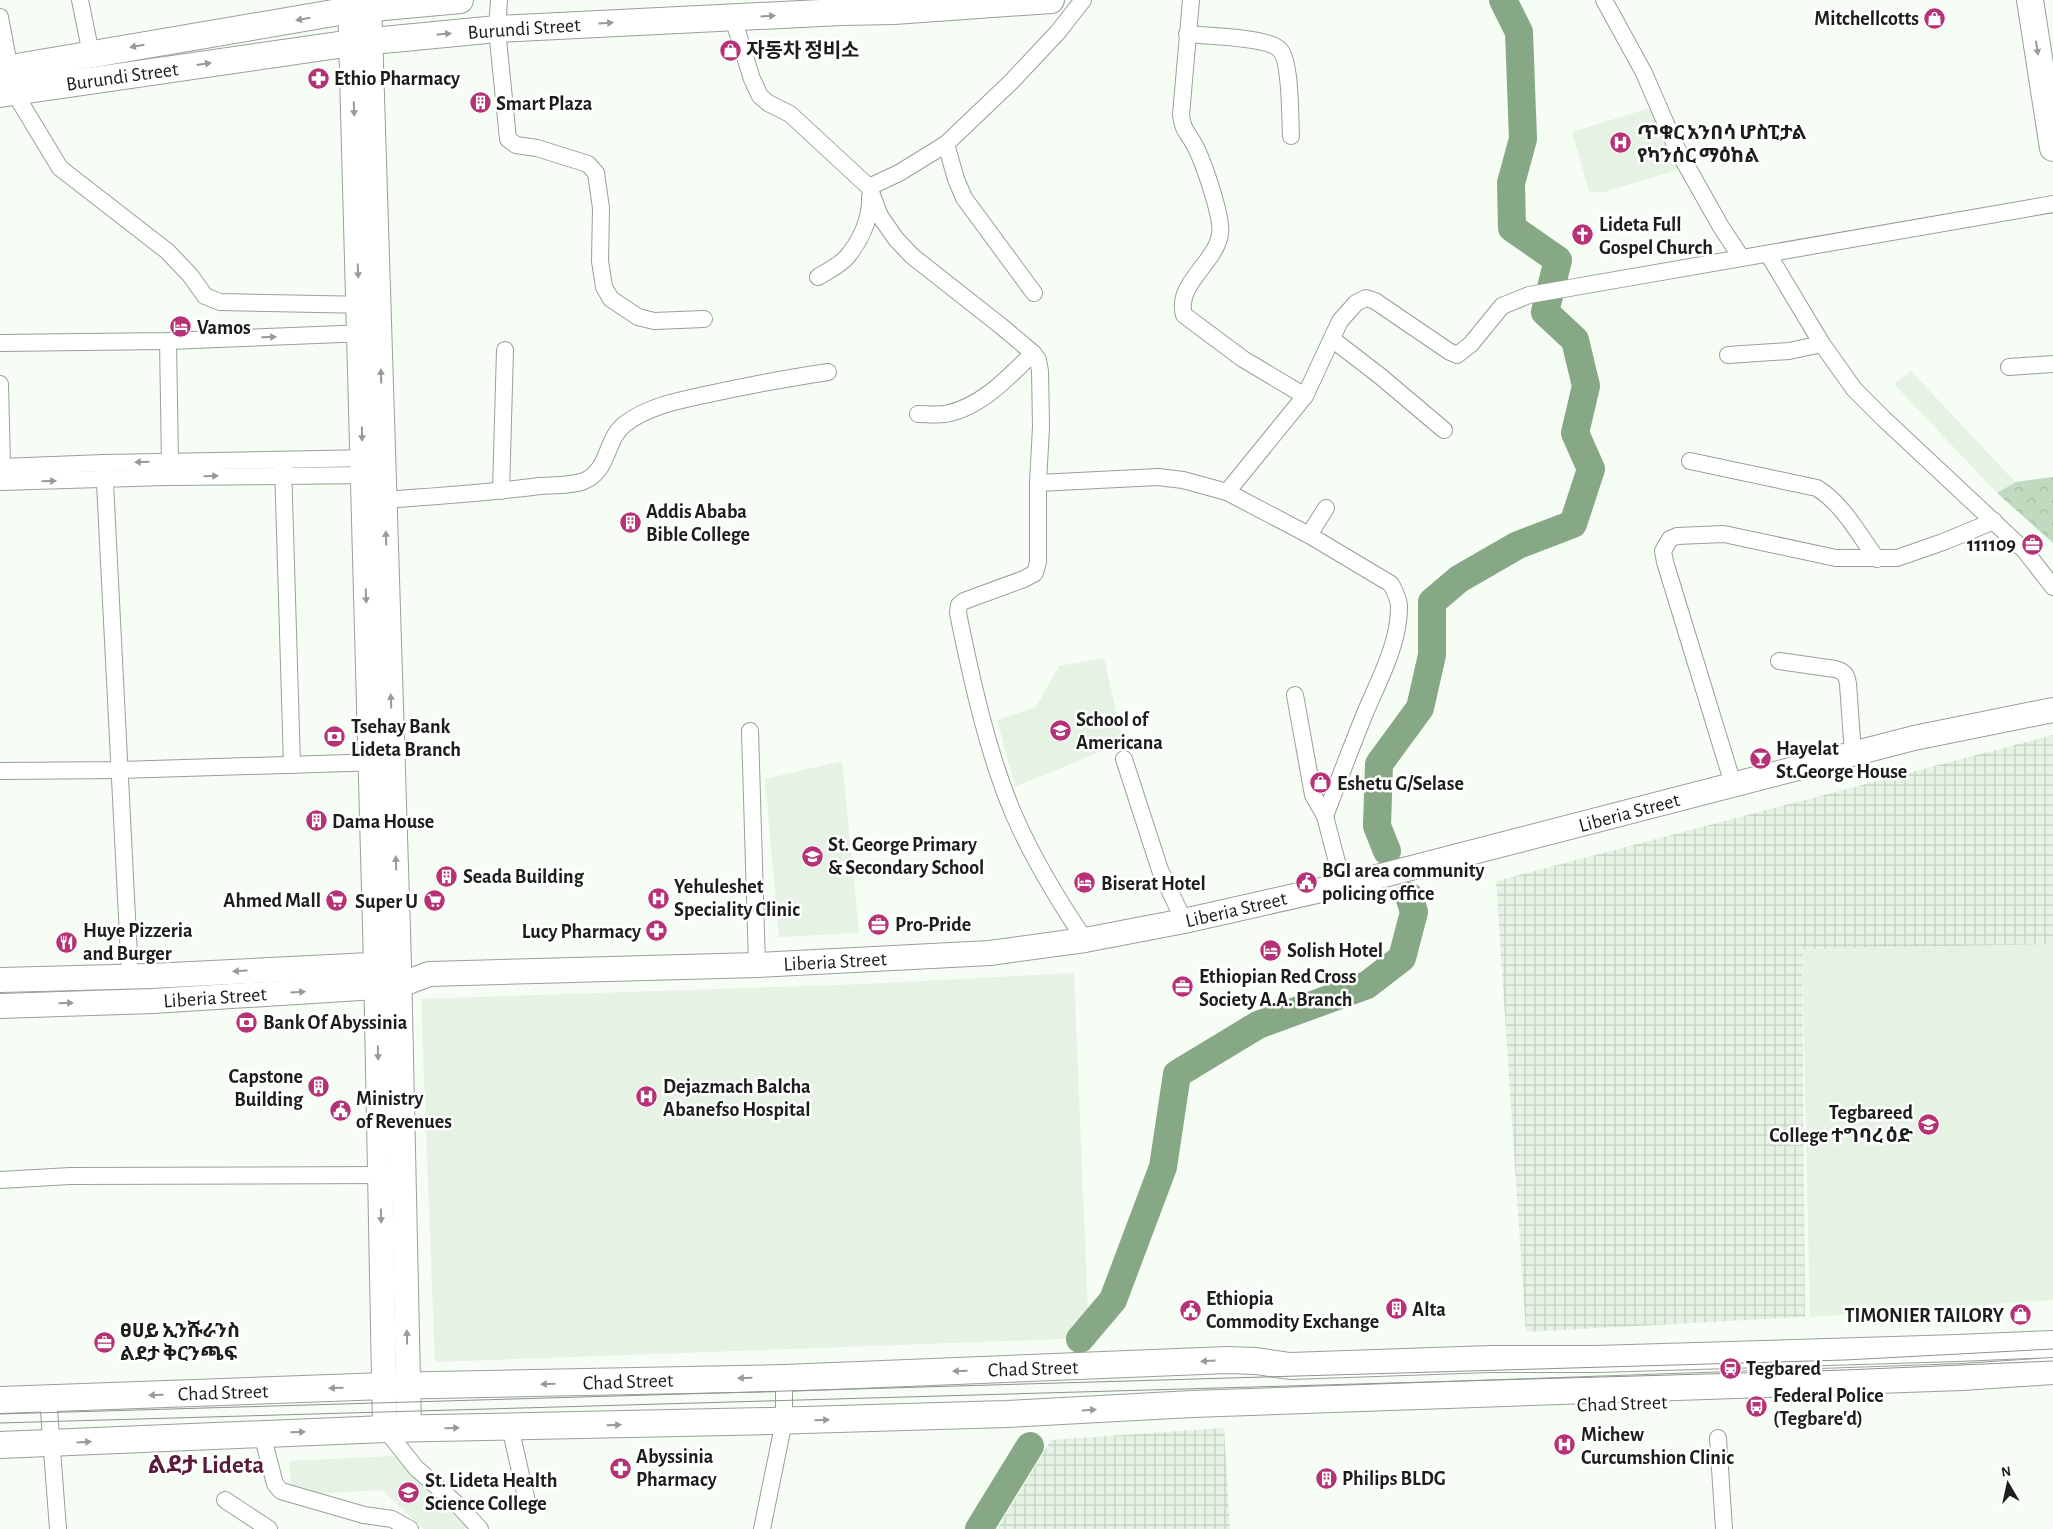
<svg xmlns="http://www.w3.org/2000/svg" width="2053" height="1529" font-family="'Alegreya Sans','Noto Sans Ethiopic','Noto Sans KR',sans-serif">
<defs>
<pattern id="industrial-grid" width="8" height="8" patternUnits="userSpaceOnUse" patternTransform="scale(1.25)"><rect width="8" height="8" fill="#e5f2e4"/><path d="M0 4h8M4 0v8" fill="none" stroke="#c4cfc3"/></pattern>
<pattern id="forest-crowns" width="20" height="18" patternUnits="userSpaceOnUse" patternTransform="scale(1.25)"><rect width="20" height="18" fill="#c0dabf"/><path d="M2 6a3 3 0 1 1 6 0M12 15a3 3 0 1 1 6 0" fill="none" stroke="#a4bba4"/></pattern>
</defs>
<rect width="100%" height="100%" fill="#f5fdf4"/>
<g fill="#e5f2e4">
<polygon points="1650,108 1680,169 1601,193 1589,191 1572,132"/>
<polygon points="1911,371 2015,482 2016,482 1997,493 1894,384"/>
<polygon points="1104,658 1123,742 1015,787 997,720 1036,707 1059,666"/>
<polygon points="842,761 859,933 779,937 765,779"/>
<polygon points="2053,944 2053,1300 1810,1317 1802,949"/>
<polygon points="1074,973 1089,1338 435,1362 421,999 865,984"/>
<polygon points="395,1456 469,1525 464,1529 424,1529 382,1490 292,1495 289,1461"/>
</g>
<g fill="url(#industrial-grid)">
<polygon points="2053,735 2053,944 1802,949 1805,1317 1526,1332 1496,881"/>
<polygon points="1224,1428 1230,1529 997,1529 1051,1440"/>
</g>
<polygon fill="url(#forest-crowns)" points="2053,477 2053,543 1997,493 2016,482"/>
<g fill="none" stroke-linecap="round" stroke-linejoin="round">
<g stroke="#86a885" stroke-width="28">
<polyline points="1387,851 1377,826 1379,764 1420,708 1432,655 1432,602 1459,579 1518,545 1573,524 1591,469 1575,433 1586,386 1575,340 1545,312 1558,260 1512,228 1511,183 1523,139 1519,32 1503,0"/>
<polyline points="1080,1339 1113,1300 1163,1167 1177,1074 1258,1025 1367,985 1402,958 1414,912 1409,896"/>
<polyline points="979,1529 1030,1446"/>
</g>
<defs>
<g id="street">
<polyline points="80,0 91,54"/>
<polyline points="499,0 497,29 508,139 516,145 537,148 588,164 596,173 601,208 600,261 604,287 611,299 638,317 654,321 704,319"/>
<path d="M1191,0L1181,115C1183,132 1188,132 1195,146C1203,161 1223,218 1220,234C1216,263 1175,284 1184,315L1243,359L1305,396"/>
<polyline points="1604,0 1644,73 1676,147 1721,227 1741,257"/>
<polyline points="0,17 14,92 60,168 167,251 190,275 205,296 220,302 369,305"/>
<path d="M733,18L752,79L760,96L768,103L790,114L869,187L880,216L896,239L912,256L1001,326L1033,353L1038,360L1040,371L1041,427L1038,483V562L1035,573L1024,579L964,601L959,605L958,613C971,677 988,755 1014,815C1033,859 1058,900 1085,940"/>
<path d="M1187,34C1206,36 1270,37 1280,50C1291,61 1290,119 1291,136"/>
<polyline points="946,144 956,179 964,198 1034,293"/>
<polyline points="869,187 899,173 946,144 1011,82 1058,32 1083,0"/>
<polyline points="1768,254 1822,344 1854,389 1884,419 2025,551 2053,587"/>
<path d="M818,277C828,271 840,265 847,257C861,240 871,218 870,197"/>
<polyline points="1332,339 1380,376 1444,430"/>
<polyline points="168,341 170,462"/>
<polyline points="0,343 168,341 367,333"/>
<polyline points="1728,355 1789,351 1822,344"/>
<polyline points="2009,367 2053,364"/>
<polyline points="0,384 2,467"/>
<path d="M918,414C927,414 936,415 945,414C980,408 1009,377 1033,353"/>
<path d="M1690,461L1817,488C1843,504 1859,535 1877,559"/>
<polyline points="104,463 130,976"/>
<polyline points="283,465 292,765"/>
<polyline points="0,467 104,463 371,458"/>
<polyline points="0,482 167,477 373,475"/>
<path d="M1038,483L1158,477L1183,480L1227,492L1309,535L1391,584C1394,590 1398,597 1399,605C1400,642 1379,680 1365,713C1351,748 1338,782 1325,816"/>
<polyline points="501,491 505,350"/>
<polyline points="1227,492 1305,396 1340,321 1356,303 1366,298 1375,301 1450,352 1457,355 1471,344 1502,306 1529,295 2053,204"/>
<path d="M385,500C436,496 488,493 539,486C553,485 571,486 584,481C610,470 605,439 625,424C648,406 681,400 709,394C749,385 789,378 828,372"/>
<polyline points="1309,535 1326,508"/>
<path d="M1779,661L1835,669C1844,671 1847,675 1848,684L1853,754"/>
<polyline points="1295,695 1313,795 1325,816 1343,885"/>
<polyline points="750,731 757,965"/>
<polyline points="1124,759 1160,870 1184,921"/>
<polyline points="0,771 120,770 381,762"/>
<polyline points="1733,784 1665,562 1663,551 1670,539 1677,536 1724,534 1836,558 1897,558 1943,542 1994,521"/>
<polyline points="0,1180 70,1176 389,1175"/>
<polyline points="48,1397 58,1529"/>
<polyline points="510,1427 526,1497"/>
<polyline points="385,1429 416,1468 459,1506 480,1529"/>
<polyline points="262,1434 275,1484 281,1491 364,1515 392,1519 410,1529"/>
<polyline points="1718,1438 1724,1529"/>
<polyline points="225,1500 269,1529"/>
<polyline points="762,1529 784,1421 784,1378"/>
</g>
<g id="secondary">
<polyline points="350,0 376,965 385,1429"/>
<polyline points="369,0 399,964 409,1429"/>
<polyline points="0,980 152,976 390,964"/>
<polyline points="0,1006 153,1001 376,987 400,985 429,974 757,965 990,953 1085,940 1184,921 1361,881 1914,738 2053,710"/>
</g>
<g id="primary">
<polyline points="2030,0 2053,148"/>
<polyline points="0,70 351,10 460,0"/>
<polyline points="0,94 352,43 497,29 841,12 894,11 1051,0"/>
<polyline points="0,1400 385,1386 784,1378 1227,1360 1256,1361 1290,1366 1490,1359 1596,1359 1958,1348 2053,1344"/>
<polyline points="0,1445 385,1429 770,1421 1007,1414 1192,1404 1962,1377 2053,1371"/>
</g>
</defs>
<use href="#street" stroke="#98a098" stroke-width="18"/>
<use href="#secondary" stroke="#98a098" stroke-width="26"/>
<use href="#primary" stroke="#98a098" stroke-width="28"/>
<use href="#street" stroke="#fff" stroke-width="16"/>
<use href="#secondary" stroke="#fff" stroke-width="24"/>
<use href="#primary" stroke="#fff" stroke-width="26"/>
<g stroke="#8e938d" stroke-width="1">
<polyline points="0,1414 1845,1360 2053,1349"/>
<polyline points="0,1423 1845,1370 2053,1361"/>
</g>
</g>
<defs><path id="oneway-solid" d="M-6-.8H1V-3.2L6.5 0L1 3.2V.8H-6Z" transform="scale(1.25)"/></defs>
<g fill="#989a98">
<use href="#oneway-solid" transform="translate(768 16) rotate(-3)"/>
<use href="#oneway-solid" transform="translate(303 19) rotate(170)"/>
<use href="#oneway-solid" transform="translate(606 23) rotate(-3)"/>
<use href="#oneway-solid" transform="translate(444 34) rotate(-6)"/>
<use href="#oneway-solid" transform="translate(137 46) rotate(170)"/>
<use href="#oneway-solid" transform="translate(2037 48) rotate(81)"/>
<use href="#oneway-solid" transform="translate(204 64) rotate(-8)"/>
<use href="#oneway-solid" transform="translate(354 109) rotate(88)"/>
<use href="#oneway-solid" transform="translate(358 271) rotate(88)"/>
<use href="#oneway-solid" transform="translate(269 337) rotate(-2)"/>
<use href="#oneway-solid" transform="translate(381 376) rotate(-92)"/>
<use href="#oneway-solid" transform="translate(362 434) rotate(89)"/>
<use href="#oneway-solid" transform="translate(142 462) rotate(179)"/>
<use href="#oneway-solid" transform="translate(211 476) rotate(-1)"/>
<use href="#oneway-solid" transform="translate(49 481) rotate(-2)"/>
<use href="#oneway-solid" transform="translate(386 538) rotate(-92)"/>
<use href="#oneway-solid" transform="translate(366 596) rotate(88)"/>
<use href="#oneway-solid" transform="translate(391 701) rotate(-92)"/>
<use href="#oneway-solid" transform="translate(396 863) rotate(-92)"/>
<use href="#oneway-solid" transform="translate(240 971) rotate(177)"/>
<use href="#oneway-solid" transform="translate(298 992) rotate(-4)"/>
<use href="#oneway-solid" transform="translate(66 1003) rotate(-2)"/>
<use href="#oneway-solid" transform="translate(378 1053) rotate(89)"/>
<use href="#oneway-solid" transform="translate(381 1216) rotate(89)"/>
<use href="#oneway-solid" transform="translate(407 1337) rotate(-91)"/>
<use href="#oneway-solid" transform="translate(1208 1361) rotate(177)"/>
<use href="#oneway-solid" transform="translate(960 1371) rotate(178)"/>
<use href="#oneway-solid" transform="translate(745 1378) rotate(179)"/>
<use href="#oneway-solid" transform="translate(548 1384) rotate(179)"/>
<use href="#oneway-solid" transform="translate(336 1388) rotate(178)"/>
<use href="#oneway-solid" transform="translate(156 1395) rotate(178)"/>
<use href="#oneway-solid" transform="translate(1089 1410) rotate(-3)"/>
<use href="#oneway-solid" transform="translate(822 1420) rotate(-2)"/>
<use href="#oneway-solid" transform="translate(614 1425) rotate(-1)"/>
<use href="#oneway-solid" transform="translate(452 1428) rotate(-1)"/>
<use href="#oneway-solid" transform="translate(298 1432) rotate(-2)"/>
<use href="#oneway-solid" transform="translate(84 1442) rotate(-3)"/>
</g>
<defs>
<symbol id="shop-disc" viewBox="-11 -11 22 22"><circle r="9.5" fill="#b63175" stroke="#fff"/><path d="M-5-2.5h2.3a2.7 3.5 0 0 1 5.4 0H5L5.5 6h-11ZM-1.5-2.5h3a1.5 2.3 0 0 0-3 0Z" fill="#fff"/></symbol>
<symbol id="pharmacy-disc" viewBox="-11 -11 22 22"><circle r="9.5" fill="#b63175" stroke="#fff"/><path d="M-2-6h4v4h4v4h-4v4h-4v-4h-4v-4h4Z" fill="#fff"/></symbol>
<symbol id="building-disc" viewBox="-11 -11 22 22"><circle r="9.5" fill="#b63175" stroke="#fff"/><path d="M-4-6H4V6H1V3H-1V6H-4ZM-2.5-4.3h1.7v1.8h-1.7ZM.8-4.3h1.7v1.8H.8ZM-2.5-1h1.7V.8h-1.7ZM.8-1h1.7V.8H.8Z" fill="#fff"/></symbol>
<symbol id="hospital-disc" viewBox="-11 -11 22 22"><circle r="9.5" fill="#b63175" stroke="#fff"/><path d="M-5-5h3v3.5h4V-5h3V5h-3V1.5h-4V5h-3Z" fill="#fff"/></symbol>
<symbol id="church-disc" viewBox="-11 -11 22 22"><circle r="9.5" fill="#b63175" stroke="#fff"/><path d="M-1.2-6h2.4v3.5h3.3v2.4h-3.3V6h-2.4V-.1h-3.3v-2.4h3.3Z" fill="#fff"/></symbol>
<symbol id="hotel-disc" viewBox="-11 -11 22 22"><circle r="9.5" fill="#b63175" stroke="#fff"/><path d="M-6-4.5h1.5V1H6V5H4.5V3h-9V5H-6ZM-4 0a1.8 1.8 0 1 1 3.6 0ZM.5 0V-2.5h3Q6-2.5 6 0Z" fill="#fff"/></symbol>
<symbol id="office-disc" viewBox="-11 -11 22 22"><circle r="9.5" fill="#b63175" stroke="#fff"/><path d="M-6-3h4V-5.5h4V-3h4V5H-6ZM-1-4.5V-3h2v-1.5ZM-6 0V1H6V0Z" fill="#fff"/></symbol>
<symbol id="school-disc" viewBox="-11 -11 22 22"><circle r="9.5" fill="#b63175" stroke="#fff"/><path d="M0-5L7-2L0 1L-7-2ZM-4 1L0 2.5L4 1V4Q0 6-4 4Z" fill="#fff"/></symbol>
<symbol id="bank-disc" viewBox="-11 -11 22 22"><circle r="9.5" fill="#b63175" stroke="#fff"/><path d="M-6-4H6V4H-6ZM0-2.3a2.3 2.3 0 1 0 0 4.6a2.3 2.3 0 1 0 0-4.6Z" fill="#fff"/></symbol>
<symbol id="bar-disc" viewBox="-11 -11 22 22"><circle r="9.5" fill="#b63175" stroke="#fff"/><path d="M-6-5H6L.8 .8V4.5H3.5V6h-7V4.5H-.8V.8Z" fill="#fff"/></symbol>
<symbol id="civic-disc" viewBox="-11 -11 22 22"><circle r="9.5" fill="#b63175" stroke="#fff"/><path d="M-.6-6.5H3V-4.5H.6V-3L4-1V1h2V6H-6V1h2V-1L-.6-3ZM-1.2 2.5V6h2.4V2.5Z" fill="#fff"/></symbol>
<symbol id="supermarket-disc" viewBox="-11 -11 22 22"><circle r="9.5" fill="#b63175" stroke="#fff"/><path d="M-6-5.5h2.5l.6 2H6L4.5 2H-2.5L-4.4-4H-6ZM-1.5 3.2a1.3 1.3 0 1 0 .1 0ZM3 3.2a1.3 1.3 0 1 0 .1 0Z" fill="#fff"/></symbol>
<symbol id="restaurant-disc" viewBox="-11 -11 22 22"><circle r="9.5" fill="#b63175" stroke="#fff"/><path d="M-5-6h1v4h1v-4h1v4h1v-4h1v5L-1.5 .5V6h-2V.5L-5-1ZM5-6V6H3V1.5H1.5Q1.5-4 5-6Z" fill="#fff"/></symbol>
<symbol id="university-disc" viewBox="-11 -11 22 22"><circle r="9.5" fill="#b63175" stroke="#fff"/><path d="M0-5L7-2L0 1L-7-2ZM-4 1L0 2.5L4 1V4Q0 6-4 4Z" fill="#fff"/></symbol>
<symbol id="station-disc" viewBox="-11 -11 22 22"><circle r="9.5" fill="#b63175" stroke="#fff"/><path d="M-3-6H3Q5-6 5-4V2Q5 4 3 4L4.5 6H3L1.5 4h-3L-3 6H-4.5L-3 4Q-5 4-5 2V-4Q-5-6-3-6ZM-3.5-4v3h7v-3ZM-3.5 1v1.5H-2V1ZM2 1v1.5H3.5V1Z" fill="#fff"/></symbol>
<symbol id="bus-disc" viewBox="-11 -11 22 22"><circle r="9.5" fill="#b63175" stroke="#fff"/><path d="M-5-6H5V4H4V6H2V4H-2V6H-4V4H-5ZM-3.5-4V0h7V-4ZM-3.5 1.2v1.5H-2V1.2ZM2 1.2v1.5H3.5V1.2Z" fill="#fff"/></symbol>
</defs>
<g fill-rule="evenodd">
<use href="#shop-disc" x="1922" y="6" width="25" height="25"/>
<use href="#shop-disc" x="718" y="38" width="25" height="25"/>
<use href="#pharmacy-disc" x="306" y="66" width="25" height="25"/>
<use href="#building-disc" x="468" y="90" width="25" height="25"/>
<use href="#hospital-disc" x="1608" y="130" width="25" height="25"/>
<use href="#church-disc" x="1570" y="222" width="25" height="25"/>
<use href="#hotel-disc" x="168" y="314" width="25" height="25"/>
<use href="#building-disc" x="618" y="510" width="25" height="25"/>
<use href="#office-disc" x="2020" y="532" width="25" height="25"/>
<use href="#school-disc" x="1048" y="718" width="25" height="25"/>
<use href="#bank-disc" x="322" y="724" width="25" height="25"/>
<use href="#bar-disc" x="1748" y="746" width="25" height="25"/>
<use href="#shop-disc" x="1308" y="770" width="25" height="25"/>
<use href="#building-disc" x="304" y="808" width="25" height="25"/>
<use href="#school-disc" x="800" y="844" width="25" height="25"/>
<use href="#building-disc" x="434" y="864" width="25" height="25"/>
<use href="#civic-disc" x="1294" y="870" width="25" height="25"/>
<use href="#hotel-disc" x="1072" y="870" width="25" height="25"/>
<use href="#hospital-disc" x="646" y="886" width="25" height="25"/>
<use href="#supermarket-disc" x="324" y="888" width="25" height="25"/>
<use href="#supermarket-disc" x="422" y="888" width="25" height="25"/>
<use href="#office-disc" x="866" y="912" width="25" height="25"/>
<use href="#pharmacy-disc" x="644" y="918" width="25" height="25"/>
<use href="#restaurant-disc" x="54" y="930" width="25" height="25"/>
<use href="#hotel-disc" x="1258" y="938" width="25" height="25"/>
<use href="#office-disc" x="1170" y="974" width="25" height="25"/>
<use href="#bank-disc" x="234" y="1010" width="25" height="25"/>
<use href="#building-disc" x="306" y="1074" width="25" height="25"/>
<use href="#hospital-disc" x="634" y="1084" width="25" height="25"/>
<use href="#civic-disc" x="328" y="1098" width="25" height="25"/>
<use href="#university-disc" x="1916" y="1112" width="25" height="25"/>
<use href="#building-disc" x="1384" y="1296" width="25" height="25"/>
<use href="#civic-disc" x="1178" y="1298" width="25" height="25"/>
<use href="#shop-disc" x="2008" y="1302" width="25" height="25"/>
<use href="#office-disc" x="92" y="1330" width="25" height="25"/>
<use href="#station-disc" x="1718" y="1356" width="25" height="25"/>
<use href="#bus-disc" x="1744" y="1394" width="25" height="25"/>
<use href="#hospital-disc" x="1552" y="1432" width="25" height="25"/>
<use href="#pharmacy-disc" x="608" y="1456" width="25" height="25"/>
<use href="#building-disc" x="1314" y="1466" width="25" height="25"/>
<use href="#university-disc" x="396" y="1480" width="25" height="25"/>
</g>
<g text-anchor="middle" stroke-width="5" stroke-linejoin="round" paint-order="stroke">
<g font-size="20" font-weight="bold" fill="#1b1e1b" stroke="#fff" text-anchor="start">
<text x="1919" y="25" text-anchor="end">Mitchellcotts</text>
<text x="746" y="57">자동차 정비소</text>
<text x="334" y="85">Ethio Pharmacy</text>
<text x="496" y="110">Smart Plaza</text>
<text x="1637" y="139">ጥቁር አንበሳ ሆስፒታል<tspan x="1637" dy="23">የካንሰር ማዕከል</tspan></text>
<text x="1599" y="231">Lideta Full<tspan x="1599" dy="23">Gospel Church</tspan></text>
<text x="197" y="334">Vamos</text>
<text x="646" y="518">Addis Ababa<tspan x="646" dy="23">Bible College</tspan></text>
<text x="2016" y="551" text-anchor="end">111109</text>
<text x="1076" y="726">School of<tspan x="1076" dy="23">Americana</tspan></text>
<text x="351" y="733">Tsehay Bank<tspan x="351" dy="23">Lideta Branch</tspan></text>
<text x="1776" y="755">Hayelat<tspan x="1776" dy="23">St.George House</tspan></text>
<text x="1337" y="790">Eshetu G/Selase</text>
<text x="332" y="828">Dama House</text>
<text x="828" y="851">St. George Primary<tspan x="828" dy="23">&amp; Secondary School</tspan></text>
<text x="1322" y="877">BGI area community<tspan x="1322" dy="23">policing office</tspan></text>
<text x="463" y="883">Seada Building</text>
<text x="1101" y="890">Biserat Hotel</text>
<text x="674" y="893">Yehuleshet<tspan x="674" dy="23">Speciality Clinic</tspan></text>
<text x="321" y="907" text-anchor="end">Ahmed Mall</text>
<text x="418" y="908" text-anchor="end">Super U</text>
<text x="895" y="931">Pro-Pride</text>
<text x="83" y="937">Huye Pizzeria<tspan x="83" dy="23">and Burger</tspan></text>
<text x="641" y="938" text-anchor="end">Lucy Pharmacy</text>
<text x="1287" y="957">Solish Hotel</text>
<text x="1199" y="983">Ethiopian Red Cross<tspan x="1199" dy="23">Society A.A. Branch</tspan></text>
<text x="263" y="1029">Bank Of Abyssinia</text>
<text x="303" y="1083" text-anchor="end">Capstone<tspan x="303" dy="23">Building</tspan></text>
<text x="663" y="1093">Dejazmach Balcha<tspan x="663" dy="23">Abanefso Hospital</tspan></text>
<text x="356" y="1105">Ministry<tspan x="356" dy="23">of Revenues</tspan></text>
<text x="1913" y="1119" text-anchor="end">Tegbareed<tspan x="1913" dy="23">College ተግባረ ዕድ</tspan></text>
<text x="1206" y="1305">Ethiopia<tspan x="1206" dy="23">Commodity Exchange</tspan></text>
<text x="1412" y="1316">Alta</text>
<text x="2004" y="1322" text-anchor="end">TIMONIER TAILORY</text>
<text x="120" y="1337">ፀሀይ ኢንሹራንስ<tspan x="120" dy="23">ልደታ ቅርንጫፍ</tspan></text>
<text x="1746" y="1375">Tegbared</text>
<text x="1773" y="1402">Federal Police<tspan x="1773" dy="23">(Tegbare'd)</tspan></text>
<text x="1581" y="1441">Michew<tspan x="1581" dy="23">Curcumshion Clinic</tspan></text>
<text x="636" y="1463">Abyssinia<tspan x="636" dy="23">Pharmacy</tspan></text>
<text x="1342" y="1485">Philips BLDG</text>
<text x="425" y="1487">St. Lideta Health<tspan x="425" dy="23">Science College</tspan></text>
</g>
<g font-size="20" fill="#1b1e1b" stroke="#fff">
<text transform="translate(524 28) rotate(-4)" y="7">Burundi Street</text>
<text transform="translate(122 76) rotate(-8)" y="7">Burundi Street</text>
<text transform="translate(1629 812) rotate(-15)" y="7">Liberia Street</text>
<text transform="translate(1236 909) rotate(-13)" y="7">Liberia Street</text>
<text transform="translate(835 961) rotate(-3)" y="7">Liberia Street</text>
<text transform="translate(215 997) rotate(-4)" y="7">Liberia Street</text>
<text transform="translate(1033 1368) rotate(-2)" y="7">Chad Street</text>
<text transform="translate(628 1381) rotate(-2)" y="7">Chad Street</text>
<text transform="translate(223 1392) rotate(-2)" y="7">Chad Street</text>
<text transform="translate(1622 1403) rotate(-2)" y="7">Chad Street</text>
</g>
<g font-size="25" font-weight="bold" fill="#5b1b3a" stroke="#fff">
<text x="206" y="1473">ልደታ Lideta</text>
</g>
</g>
<g transform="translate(2008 1484) rotate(351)" stroke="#ffffff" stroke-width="4" paint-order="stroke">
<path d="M0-4L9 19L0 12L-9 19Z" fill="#1b1e1b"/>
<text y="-8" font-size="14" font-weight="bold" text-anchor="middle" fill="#1b1e1b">N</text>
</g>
</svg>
